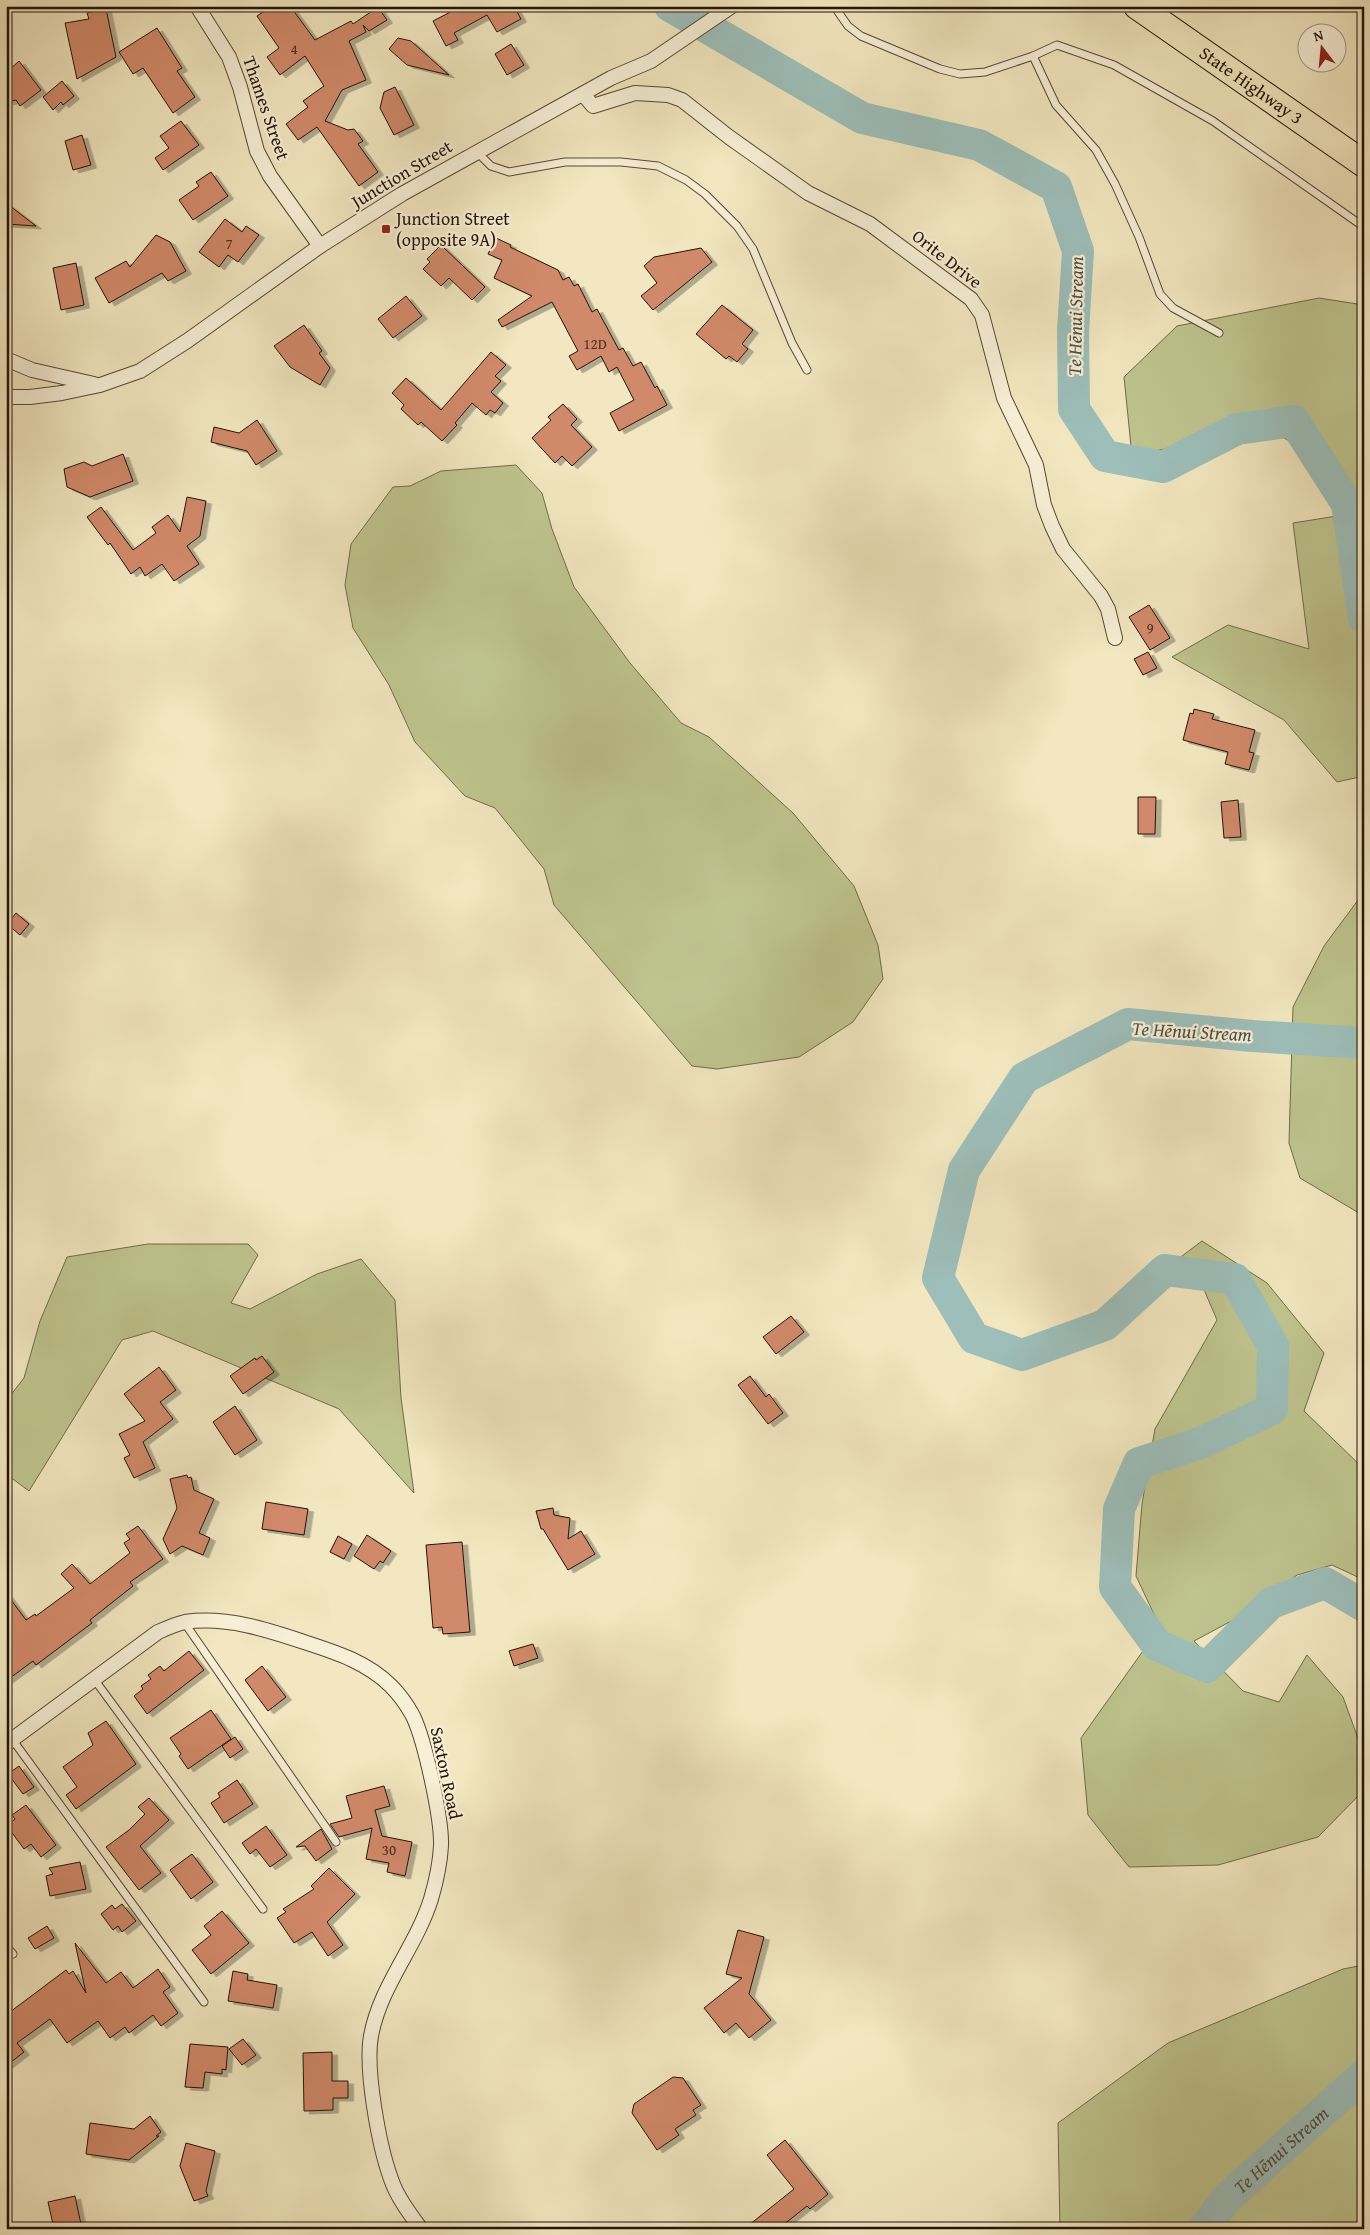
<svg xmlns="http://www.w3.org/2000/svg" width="1370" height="2235" font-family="'Gentium Book Plus',serif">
<defs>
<filter id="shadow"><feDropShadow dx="5.5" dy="3" stdDeviation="0" flood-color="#0004"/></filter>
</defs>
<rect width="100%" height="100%" fill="#f2e7c0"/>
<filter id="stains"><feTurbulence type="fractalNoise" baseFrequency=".004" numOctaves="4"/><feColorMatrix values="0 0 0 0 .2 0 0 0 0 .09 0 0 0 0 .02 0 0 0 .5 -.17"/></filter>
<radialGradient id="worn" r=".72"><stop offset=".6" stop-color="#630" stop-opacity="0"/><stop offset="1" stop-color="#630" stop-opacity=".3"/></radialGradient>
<g fill="#bfc48f" stroke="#706c4a">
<polygon points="1319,298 1364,305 1364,776 1337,782 1284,720 1172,657 1228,625 1309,649 1293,523 1343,515 1306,449 1270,431 1225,436 1132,456 1124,377 1177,326"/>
<polygon points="516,465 542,493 552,529 574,587 630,663 681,723 709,737 793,813 854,886 878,945 883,979 853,1022 799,1057 717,1069 692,1066 554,905 544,869 495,808 465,796 415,742 389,685 353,628 345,585 351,544 393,487 410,486 441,471"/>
<polygon points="1364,892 1364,1216 1300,1178 1289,1143 1293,1007 1324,946"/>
<polygon points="1202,1241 1267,1283 1324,1353 1304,1411 1364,1469 1364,1580 1332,1565 1297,1575 1250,1611 1194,1641 1243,1691 1279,1702 1307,1655 1343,1697 1364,1755 1364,1790 1318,1837 1218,1865 1129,1867 1088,1815 1081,1738 1160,1627 1136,1576 1142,1504 1155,1429 1217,1320 1202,1285 1150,1280"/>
<polygon points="148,1244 248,1244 258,1255 231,1303 250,1309 317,1274 361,1259 395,1300 401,1398 414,1493 339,1409 153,1331 122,1340 29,1491 6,1474 6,1401 24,1378 40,1321 67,1257"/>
<polygon points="1364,1965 1364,2229 1060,2229 1058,2123 1168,2043 1343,1969"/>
</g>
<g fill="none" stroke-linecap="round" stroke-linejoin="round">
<g stroke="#9dbeb9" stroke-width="32">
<polyline points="670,6 862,118 979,145 1056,187 1078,251 1073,331 1074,409 1105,456 1163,467 1237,429 1294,421 1347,504 1364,618"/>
<polyline points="1364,1043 1252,1036 1128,1024 1024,1078 964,1170 938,1278 974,1338 1022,1355 1105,1325 1165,1270 1235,1279 1273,1346 1272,1409 1201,1443 1139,1463 1119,1509 1115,1587 1157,1645 1207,1667 1271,1603 1325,1583 1364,1606"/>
<path id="s1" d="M1204,2229L1225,2200L1364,2075"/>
</g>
</g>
<g fill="#d0896b" stroke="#221306" filter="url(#shadow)">
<polygon points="272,6 290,6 315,40 351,21 353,24 378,7 387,20 369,31 363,25 366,32 349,41 366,80 342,90 325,121 348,130 354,129 363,141 358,144 378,172 359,186 317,127 298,140 286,124 308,107 303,101 324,86 305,56 280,75 267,57 279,48 257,16"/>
<polygon points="462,6 514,6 521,19 497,32 487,15 454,33 458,40 446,46 433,21"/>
<polygon points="106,9 116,57 77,79 65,23 89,19 87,13"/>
<polygon points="157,28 182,68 177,71 195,97 173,113 143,68 133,74 119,52"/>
<polygon points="398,38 411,41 449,75 407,65 389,49"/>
<polygon points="511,44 524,65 507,75 495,54"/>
<polygon points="19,61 41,90 20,106 16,100 6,102 6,73"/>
<polygon points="62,81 74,96 63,105 61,102 53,110 43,97"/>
<polygon points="395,87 414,125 394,135 380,108 384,92"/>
<polygon points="181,121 199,145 163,170 155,158 169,148 160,136"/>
<polygon points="82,135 91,165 73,170 65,141"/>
<polygon points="211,172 228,196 193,220 179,200 199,186 196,182"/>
<polygon points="6,203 36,226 6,224"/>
<polygon points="225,219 242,232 246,226 259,235 238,262 228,255 219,267 199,252"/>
<polygon points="156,235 170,242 186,271 168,281 162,273 109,303 95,278 126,261 130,267"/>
<polygon points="496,238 511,245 510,247 558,270 563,280 569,277 574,286 578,284 592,312 597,309 619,350 623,348 633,366 641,362 655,388 657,386 667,405 619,431 610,413 634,400 617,367 609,372 601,356 577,370 569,356 578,351 552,302 502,327 498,320 532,296 494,278 502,260 488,254"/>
<polygon points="441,245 485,287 472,300 449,278 441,286 423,269 430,262 427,259"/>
<polygon points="701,248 712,262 653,310 641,296 657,283 644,266 654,257"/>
<polygon points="76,263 84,305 61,310 53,268"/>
<polygon points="406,296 422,316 393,338 378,319"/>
<polygon points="722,305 753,330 742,344 748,349 737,362 729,356 726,359 696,334"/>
<polygon points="304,325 322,351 319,353 330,368 320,385 290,367 274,346"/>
<polygon points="491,352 506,365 495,376 501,381 491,392 503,403 495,413 490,410 486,415 472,403 455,423 457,425 442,441 421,422 418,425 401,409 404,405 392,393 406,378 441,410"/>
<polygon points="563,404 577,419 571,425 592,447 572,466 562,456 555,463 532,438 551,420 548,417"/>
<polygon points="257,420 277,451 256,465 247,451 211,442 214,427 239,433"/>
<polygon points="123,454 133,481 90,497 67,487 64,469 84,462 92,466"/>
<polygon points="187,497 206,501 200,536 187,546 199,564 174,581 162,564 145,576 140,567 131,574 110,543 108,545 87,517 101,507 133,550 156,533 152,527 168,515 180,532"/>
<polygon points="1149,605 1170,638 1150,650 1129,617"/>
<polygon points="1148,652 1157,668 1143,675 1134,659"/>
<polygon points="1194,709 1214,714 1212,719 1255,730 1249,752 1254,753 1249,770 1225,764 1228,752 1183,740 1190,713 1193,714"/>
<polygon points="1138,797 1156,797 1155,834 1138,834"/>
<polygon points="1238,800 1241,837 1224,838 1221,802"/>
<polygon points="16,913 29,924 20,935 7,924"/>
<polygon points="791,1316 804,1332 776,1354 763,1337"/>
<polygon points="262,1356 274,1372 243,1394 230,1376 255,1358 256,1360"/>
<polygon points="159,1367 176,1390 160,1402 173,1419 143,1442 155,1468 134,1478 124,1458 130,1455 119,1434 145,1421 124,1394"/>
<polygon points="750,1376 766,1397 769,1394 783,1413 768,1424 738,1385"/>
<polygon points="235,1406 257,1440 235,1455 213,1422"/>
<polygon points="187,1475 188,1478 191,1477 194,1490 214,1499 199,1533 210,1538 203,1555 182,1546 170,1554 163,1539 177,1508 170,1479"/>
<polygon points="266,1502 308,1509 304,1535 262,1529"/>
<polygon points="553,1508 554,1515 570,1518 568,1539 581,1531 595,1554 568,1570 543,1529 541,1529 536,1511"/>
<polygon points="138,1526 163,1559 130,1582 133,1586 90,1620 92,1623 36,1665 33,1661 6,1681 6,1593 26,1620 35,1614 36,1616 74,1588 61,1574 72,1564 90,1584 130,1553 124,1543 130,1539 126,1534"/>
<polygon points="367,1535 391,1551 383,1563 380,1561 374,1569 354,1556"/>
<polygon points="338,1536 352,1544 344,1559 330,1552"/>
<polygon points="462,1542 470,1632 443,1634 442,1627 433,1628 426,1545"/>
<polygon points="533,1644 538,1658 514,1666 509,1651"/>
<polygon points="189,1651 204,1670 147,1714 134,1696 143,1689 141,1686 151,1679 148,1675 160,1666 164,1671"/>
<polygon points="262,1666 286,1697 268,1711 245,1680"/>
<polygon points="211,1710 231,1739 188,1769 179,1756 181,1754 170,1738"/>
<polygon points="106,1721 136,1764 76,1809 66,1795 77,1787 63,1767 93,1745 88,1733"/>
<polygon points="235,1737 243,1749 230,1758 222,1746"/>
<polygon points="19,1766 34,1787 23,1794 8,1774"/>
<polygon points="237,1780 253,1804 224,1823 211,1803 220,1797 218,1793"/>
<polygon points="384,1786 390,1806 375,1810 382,1836 412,1842 405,1876 387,1872 389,1863 366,1859 372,1828 339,1837 330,1824 352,1818 346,1796"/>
<polygon points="149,1798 169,1820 140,1846 161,1873 139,1890 106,1847 129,1830 145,1814 138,1807"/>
<polygon points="26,1805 56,1845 41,1857 31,1844 24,1849 7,1826 15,1819 12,1815"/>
<polygon points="266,1826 287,1855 270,1867 256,1849 250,1854 242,1843"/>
<polygon points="321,1829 332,1849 316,1861 305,1846 296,1847"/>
<polygon points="192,1854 213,1882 191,1899 170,1870"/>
<polygon points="80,1862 86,1889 50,1896 46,1876 53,1874 49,1868"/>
<polygon points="329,1868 355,1894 327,1922 343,1945 328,1956 312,1932 294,1943 277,1918 286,1912 283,1909 314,1889 311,1886"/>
<polygon points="122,1904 136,1921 122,1932 118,1926 113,1930 101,1914 112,1905 115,1909"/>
<polygon points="222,1911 249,1943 211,1974 192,1950 211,1935 204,1926"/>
<polygon points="47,1926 54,1938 35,1949 28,1938"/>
<polygon points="738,1930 764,1937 749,1994 771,2020 749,2038 736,2023 724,2033 704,2008 742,1978 726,1974"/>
<polygon points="75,1943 106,1983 121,1972 133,1988 158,1969 170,1987 163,1992 178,2013 161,2026 153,2015 129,2033 125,2027 110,2038 98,2021 67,2043 50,2019 17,2043 24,2052 6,2066 6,2015 66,1970 69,1974 73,1971 86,1993"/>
<polygon points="233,1971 248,1974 247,1980 277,1985 273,2008 228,2001"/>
<polygon points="243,2039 256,2055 242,2065 229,2049"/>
<polygon points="190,2044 228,2047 226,2070 222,2069 222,2074 205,2072 203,2088 185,2087"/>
<polygon points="332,2052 332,2081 348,2081 348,2098 333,2098 333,2110 304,2111 303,2053"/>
<polygon points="673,2077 683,2078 701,2105 693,2110 696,2115 675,2129 679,2135 657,2150 632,2113 634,2104"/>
<polygon points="150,2116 161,2132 156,2136 159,2136 129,2160 86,2154 90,2123 134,2129"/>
<polygon points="785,2140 828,2194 810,2209 807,2206 778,2229 744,2229 794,2189 767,2155"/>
<polygon points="186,2143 215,2151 206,2191 208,2196 194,2201 180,2166"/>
<polygon points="75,2196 82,2229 54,2229 48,2202"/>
</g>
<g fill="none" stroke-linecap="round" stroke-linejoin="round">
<defs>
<g id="lane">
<polyline points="834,6 848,26 861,36 940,69 960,74 985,72 1033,56 1057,45 1114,65 1213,121 1364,227"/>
<polyline points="1033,56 1056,105 1096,150 1115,184 1139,237 1160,294 1173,308 1219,333"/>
<polyline points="477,152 491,166 509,172 565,162 621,162 658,166 686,180 705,194 737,226 753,249 792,343 807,370"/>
<polyline points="184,1622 336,1842"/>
<polyline points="94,1679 263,1909"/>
<polyline points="12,1739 204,2002"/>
<polyline points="6,1946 13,1954"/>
</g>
<g id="street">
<polyline points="197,6 229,57 240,87 257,151 270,176 320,246"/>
<polyline points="583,94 593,106 635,93 668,95 682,100 729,137 808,193 870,224 971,299 982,315 1004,398 1036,465 1044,505 1052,526 1063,549 1101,596 1108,609 1115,638"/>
<polyline points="6,359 32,370 94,384"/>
<polyline points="6,397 30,397 62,393 100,385 140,371 187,341 320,246 402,194 611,78 651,61 732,6"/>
<path d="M6,1744L158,1632C167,1628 176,1624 185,1622C226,1616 269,1630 307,1643C338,1653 368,1663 391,1686C400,1695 407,1705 413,1716C425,1741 442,1819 441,1846C440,1864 436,1882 431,1899C416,1947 380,1986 371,2036C365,2070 379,2146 391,2179C397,2197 410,2214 421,2229"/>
</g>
<g id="highway">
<path id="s2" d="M1137,6L1364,164"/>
</g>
</defs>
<use href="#lane" stroke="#564834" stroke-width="9"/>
<use href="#street" stroke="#564834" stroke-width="16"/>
<use href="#highway" stroke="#221306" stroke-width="28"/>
<use href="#lane" stroke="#f7efd6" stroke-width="7"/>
<use href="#street" stroke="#f7efd6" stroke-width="14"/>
<use href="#highway" stroke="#f2e7c0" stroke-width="26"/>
</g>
<rect fill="#8f2418" stroke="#f7efd6" stroke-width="2" x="381" y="224" width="10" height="10" rx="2.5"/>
<g text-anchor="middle" stroke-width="4.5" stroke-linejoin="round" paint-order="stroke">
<g font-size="15" fill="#4e301f">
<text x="294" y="54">4</text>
<text x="229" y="249">7</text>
<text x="595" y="349">12D</text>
<text x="1150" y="633">9</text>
<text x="389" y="1855">30</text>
</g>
<g font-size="18" fill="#221306" stroke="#f7efd6">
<text dy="6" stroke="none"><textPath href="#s2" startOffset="139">State Highway 3</textPath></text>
<text transform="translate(266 108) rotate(71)" y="6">Thames Street</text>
<text transform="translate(402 174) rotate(-31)" y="6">Junction Street</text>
<text transform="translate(947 259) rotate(38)" y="6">Orite Drive</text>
<text transform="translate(446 1773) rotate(78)" y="6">Saxton Road</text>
</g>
<g font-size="18" fill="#221306" stroke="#f7efd6" text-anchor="start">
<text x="396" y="225">Junction Street<tspan x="396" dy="21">(opposite 9A)</tspan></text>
</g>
<g font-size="19" font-style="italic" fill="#4d4f45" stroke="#f7efd6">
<text transform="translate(1075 316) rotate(-89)" y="7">Te Hēnui Stream</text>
<text transform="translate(1192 1031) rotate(3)" y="7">Te Hēnui Stream</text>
<text dy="7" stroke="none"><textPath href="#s1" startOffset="111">Te Hēnui Stream</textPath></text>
</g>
</g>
<rect width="1370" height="2235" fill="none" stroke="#f2e7c0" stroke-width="25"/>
<rect x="8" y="8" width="1355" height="2220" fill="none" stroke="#221306" stroke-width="2.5"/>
<rect x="12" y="12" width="1345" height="2210" fill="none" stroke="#221306"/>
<g transform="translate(1322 48) rotate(344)"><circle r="24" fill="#f7efd6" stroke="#a29783"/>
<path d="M0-4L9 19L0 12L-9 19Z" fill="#8f2418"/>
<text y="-8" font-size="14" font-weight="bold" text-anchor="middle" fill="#221306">N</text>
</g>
<rect width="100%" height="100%" filter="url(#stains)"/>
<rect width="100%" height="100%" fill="url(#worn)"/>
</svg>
